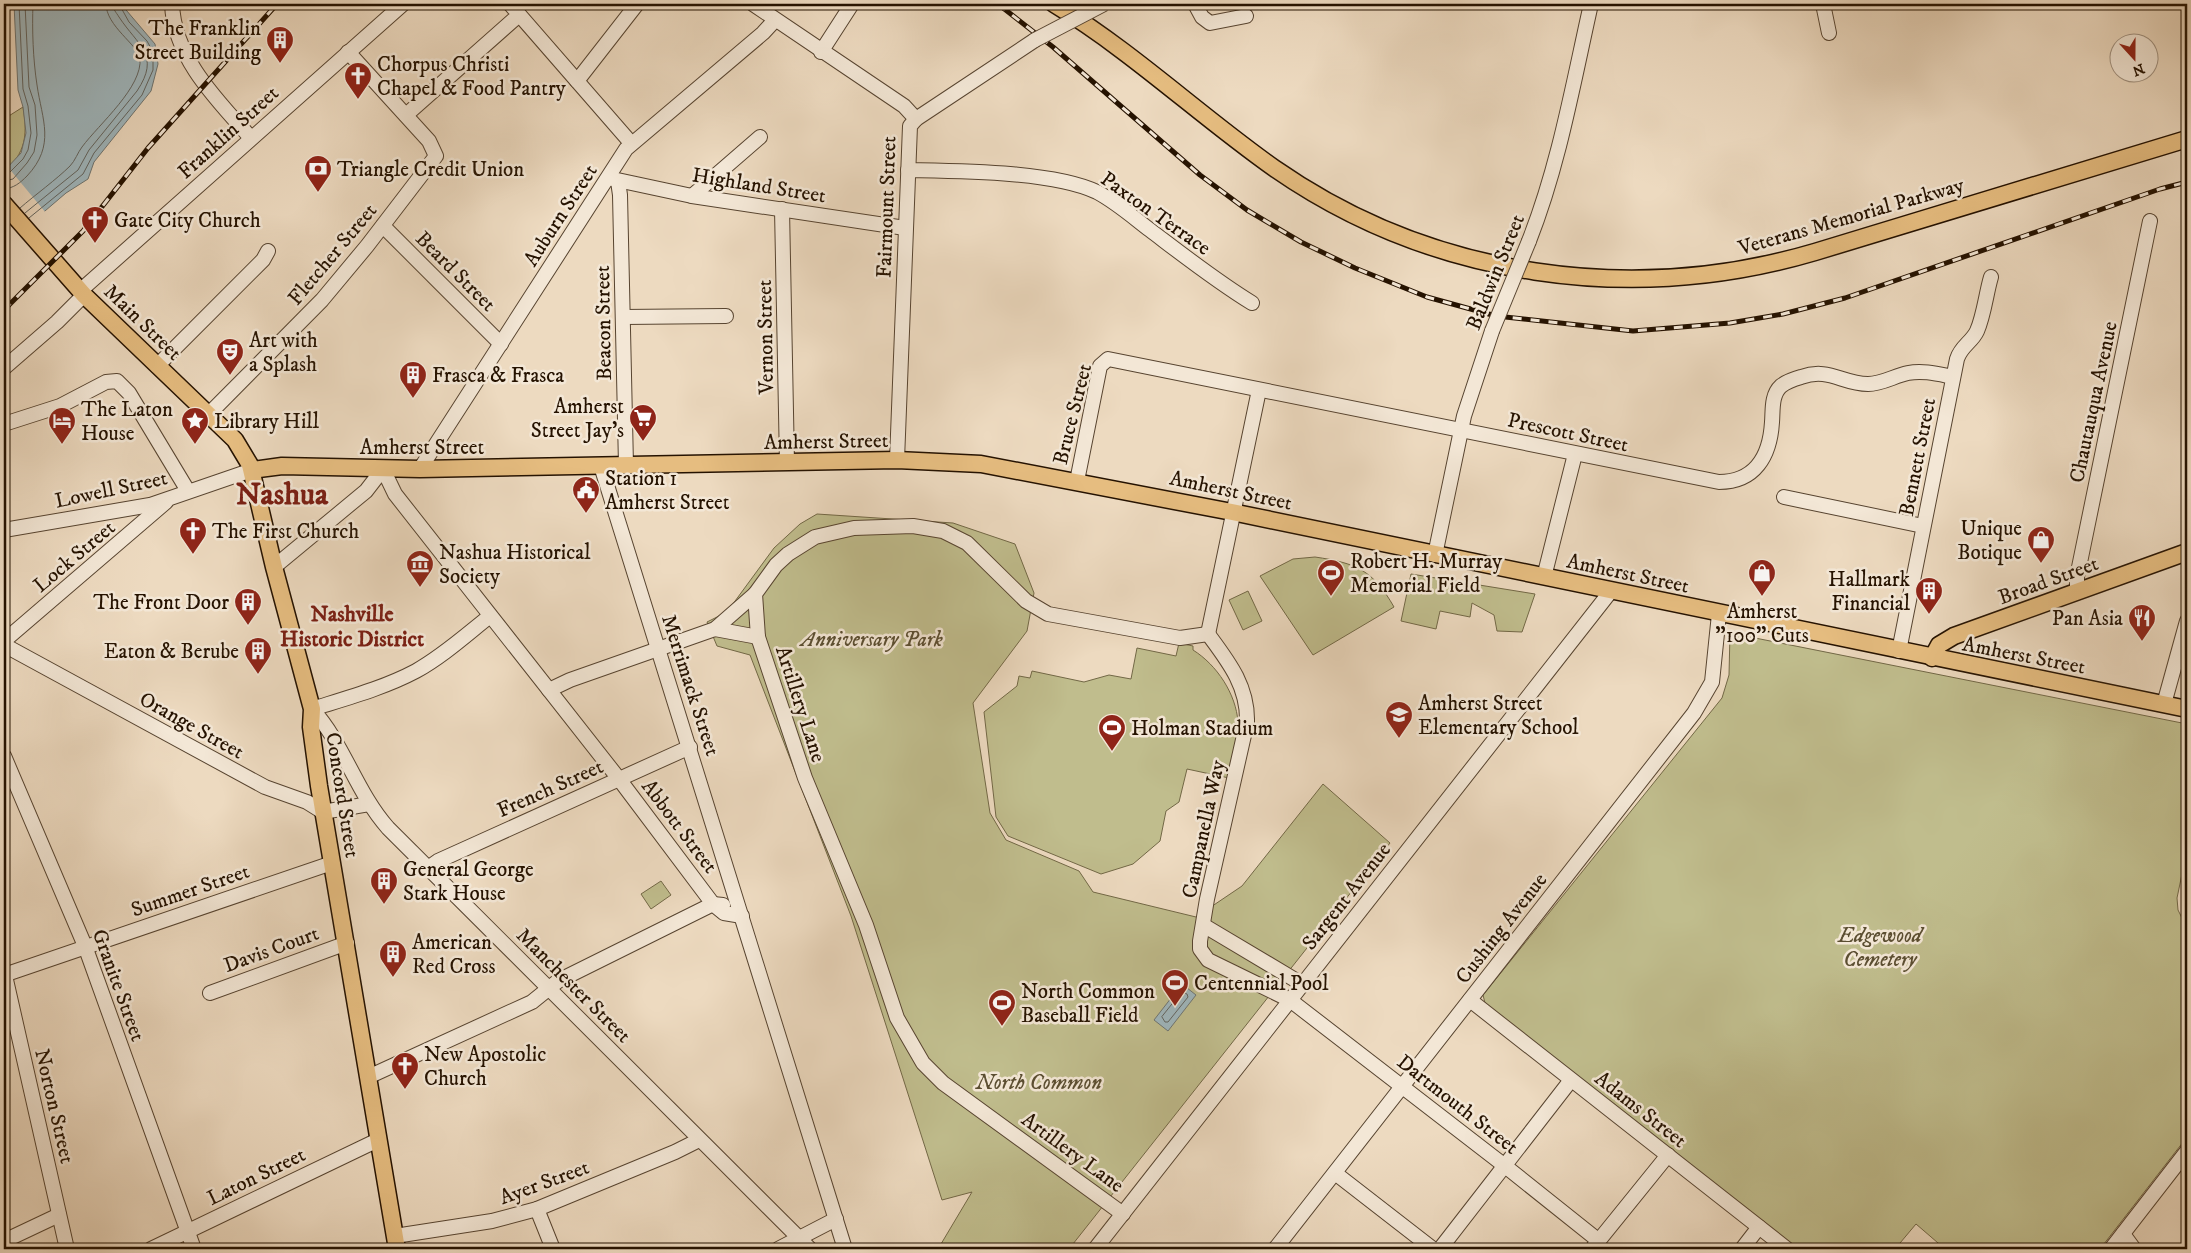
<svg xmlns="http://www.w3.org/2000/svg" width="2191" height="1253" font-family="'IM FELL DW Pica',serif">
<rect width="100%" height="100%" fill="#eddac0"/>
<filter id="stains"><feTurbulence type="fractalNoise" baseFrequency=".004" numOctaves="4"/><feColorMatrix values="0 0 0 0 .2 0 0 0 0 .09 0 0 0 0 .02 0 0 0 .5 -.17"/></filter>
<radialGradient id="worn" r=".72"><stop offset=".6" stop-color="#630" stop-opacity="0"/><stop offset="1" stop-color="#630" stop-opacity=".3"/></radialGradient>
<g fill="#c0bd8d" stroke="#726846">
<path d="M23,107C27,131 27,150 8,168L4,163V119Z"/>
<polygon points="817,514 953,523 1015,544 1034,593 1027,631 973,703 990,813 1006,840 1079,871 1093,892 1196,917 1242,886 1323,784 1390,843 1069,1249 938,1249 972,1192 942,1200 851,916 750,655 717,646 707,622 727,612 774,548 800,524"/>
<path d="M1315,557C1356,563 1373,570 1394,607L1313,655L1260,576L1293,559Z"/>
<polygon points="1411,574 1535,594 1522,632 1497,631 1494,615 1472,603 1470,617 1440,611 1436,629 1401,621"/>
<polygon points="1248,591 1262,621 1243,630 1229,600"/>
<polygon points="1730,633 2187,724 2187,850 2177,898 2178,910 2187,928 2187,1137 2100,1249 1945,1249 1916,1224 1895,1249 1796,1249 1485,1003 1483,995 1722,698 1729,675"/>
<path d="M1179,643L1193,646V650C1217,665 1236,694 1238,722L1241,723L1229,778L1187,769L1179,802L1166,811L1160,841L1133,864L1101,874L1008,836L996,817L984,712L1017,686L1019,676L1030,678L1032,671L1084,682L1109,675L1131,679L1137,648L1176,656Z"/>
<polygon points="661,881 671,895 651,909 641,894"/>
</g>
<g fill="#9fb7be" stroke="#6e7572">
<polygon points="14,4 107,4 109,6 121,4 155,44 158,64 151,91 94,162 88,179 66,193 4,246 4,171 21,153 26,133 23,107 18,90"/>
<polygon points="1182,984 1196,995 1168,1031 1154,1020"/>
</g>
<polygon fill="#eddac0" points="7,166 46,213 7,246 4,243 4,169"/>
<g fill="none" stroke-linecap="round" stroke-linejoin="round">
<g stroke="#62645f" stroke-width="1">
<polyline points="4,175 9,173 23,159 28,150 31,133 28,106 23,89 19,4"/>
<polyline points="4,181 13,179 27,163 34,152 37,135 35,105 29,87 25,4"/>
<path d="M4,189C14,188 20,183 27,176C56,145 42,120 37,85C33,59 32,30 33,4"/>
<path d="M20,208C35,195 57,179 70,166C75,161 78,152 82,147C99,124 143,87 140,58C138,45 106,26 106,4"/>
<path d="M25,213L78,170L89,150L137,91C161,55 138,46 119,17C116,12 113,10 113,4"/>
<polyline points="29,218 83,174 94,153 142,95 153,70 153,52 147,41 129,22 119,4"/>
<polygon points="1182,992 1187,994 1188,997 1168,1022 1165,1022 1162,1017"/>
</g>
<defs>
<g id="minor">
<path d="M172,4C174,58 217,100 251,138"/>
<polyline points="510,4 631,143"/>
<polyline points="753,4 904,106 916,119"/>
<polyline points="1195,4 1202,17 1210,23 1246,16"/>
<polyline points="1823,4 1829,33"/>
<polyline points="821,52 852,4"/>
<polyline points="577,81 637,4"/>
<polyline points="406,115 519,15"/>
<path d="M908,170C958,171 1053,171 1097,192C1116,202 1133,217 1150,230C1183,255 1216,281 1252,303"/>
<polyline points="608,178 692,196 905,228"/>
<polyline points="618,181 620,195 626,465"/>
<polyline points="692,196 760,137"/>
<polyline points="782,209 787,463"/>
<polyline points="383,226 501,344"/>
<path d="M1529,241C1559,165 1573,84 1591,4"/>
<polyline points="80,291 403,4"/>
<polyline points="623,317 726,316"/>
<polyline points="157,366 263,260 268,251"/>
<polyline points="4,368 57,322 84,295"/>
<polyline points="209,414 322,300 367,246 436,156 429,141 348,52"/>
<polyline points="4,424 60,406 106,382 117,381 129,393 188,491"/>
<polyline points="897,460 910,126 916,119 1035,40"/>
<polyline points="601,466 845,1249"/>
<polyline points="420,469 626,149 763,33 775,20"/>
<path d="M1077,481L1100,366L1108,359L1719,482C1755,482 1770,456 1772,422C1773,411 1771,395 1781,386C1787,381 1794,379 1801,377C1829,367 1842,384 1868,384C1882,384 1894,376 1908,373C1923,370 1938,374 1953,377"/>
<polyline points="1784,497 1923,526"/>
<polyline points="4,530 150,505 252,470"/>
<polyline points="1435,555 1464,416 1492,331"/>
<polyline points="274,567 366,491 383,469 395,494 619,779 713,904 724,913 742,916"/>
<polyline points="1544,577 1575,454"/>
<polyline points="2077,592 2077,577 2150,221"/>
<path d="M490,616C466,635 443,656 416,671C384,688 347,698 312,709C344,744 356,792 388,828L810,1249"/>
<polyline points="715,629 758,637"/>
<path d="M1208,634C1228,661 1248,686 1247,722L1207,899L1200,941V949L1208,960L1290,1000L1505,1166L1599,1241"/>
<polyline points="1208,634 1259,390"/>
<polyline points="4,641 166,502"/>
<polyline points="4,645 265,787 307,802 323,812 369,804"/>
<path d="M1899,651L1957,359C1961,346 1972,342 1977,331C1984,315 1986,294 1991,277"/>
<polyline points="549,690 570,680 715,629 755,594"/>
<polyline points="2164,704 2187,621"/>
<polyline points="4,756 85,946 194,1249"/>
<polyline points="428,868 438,861 690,747"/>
<polyline points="1203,925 1302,984"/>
<polyline points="4,971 67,1249"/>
<polyline points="4,975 332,863"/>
<polyline points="210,993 347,943"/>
<polyline points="1470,1000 1787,1249"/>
<polyline points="368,1077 532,1002 558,981 707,907 713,904 723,905"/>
<polyline points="1335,1173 1433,1249"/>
<polyline points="537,1209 553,1249"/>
<polyline points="1123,1214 943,1083 923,1063 897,1018 866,925 805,778 758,637 755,594 776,565 788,554 815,537 854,528 913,526 943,531 967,543 1026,601 1048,614 1180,638 1208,634"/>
<polyline points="2123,1234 2134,1249"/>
<polyline points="395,1236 492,1221 537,1209 675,1152 699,1140"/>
<polyline points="4,1241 59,1215"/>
<polyline points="151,1249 378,1140"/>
<polyline points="778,1249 836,1219"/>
<polyline points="1095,1249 1611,591"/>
<polyline points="1275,1249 1694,713 1712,682 1719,614"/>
<polyline points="1440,1249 1571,1080"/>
<polyline points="1592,1249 1668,1155"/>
<polyline points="1742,1249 1759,1227"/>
<polyline points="2111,1249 2187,1151"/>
</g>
<g id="major">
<path d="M1054,4C1133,52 1199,115 1274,168C1432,278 1632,306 1815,252L2187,139"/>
<polyline points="4,204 84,295 235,440 250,465 274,567 312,709 311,727 319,786 397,1249"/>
<polyline points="252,470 282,466 420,469 897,460 981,464 1232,512 2187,709"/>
<polyline points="1932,658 1939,645 1954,636 2187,552"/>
</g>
</defs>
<use href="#minor" stroke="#574430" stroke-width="16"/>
<use href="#major" stroke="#251200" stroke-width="19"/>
<use href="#minor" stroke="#f3e7d6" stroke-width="14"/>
<use href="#major" stroke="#e6bd80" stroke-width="16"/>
<defs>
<g id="rail">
<polyline points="998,4 1053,47 1200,175 1247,210 1301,242 1355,268 1427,297 1496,316 1633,331 1730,323 1783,314 1845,298 2160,189 2187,182"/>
<polyline points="4,310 83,231 148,148 277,4"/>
</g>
</defs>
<use href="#rail" stroke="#251200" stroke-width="5"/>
<use href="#rail" stroke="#f3e7d6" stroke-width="3" stroke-dasharray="9" stroke-linecap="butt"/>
<defs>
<g id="minor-bridge">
<polyline points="1035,40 1104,4"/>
<polyline points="1492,331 1529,241"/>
</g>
</defs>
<use href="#minor-bridge" stroke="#574430" stroke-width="16" stroke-linecap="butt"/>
<use href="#minor-bridge" stroke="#f3e7d6" stroke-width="14"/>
</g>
<defs>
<symbol id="building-pin" viewBox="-11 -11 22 30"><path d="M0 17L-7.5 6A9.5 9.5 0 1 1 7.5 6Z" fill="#8f2418" stroke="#f3e7d6"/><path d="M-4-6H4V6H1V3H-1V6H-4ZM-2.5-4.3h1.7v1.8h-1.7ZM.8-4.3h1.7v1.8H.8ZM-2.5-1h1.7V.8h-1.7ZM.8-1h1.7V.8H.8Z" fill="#fff"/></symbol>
<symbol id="church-pin" viewBox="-11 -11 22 30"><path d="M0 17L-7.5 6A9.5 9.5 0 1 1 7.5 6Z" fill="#8f2418" stroke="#f3e7d6"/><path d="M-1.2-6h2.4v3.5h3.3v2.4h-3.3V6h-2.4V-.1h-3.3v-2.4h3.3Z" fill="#fff"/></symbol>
<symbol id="bank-pin" viewBox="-11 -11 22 30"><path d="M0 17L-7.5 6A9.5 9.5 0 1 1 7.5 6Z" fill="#8f2418" stroke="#f3e7d6"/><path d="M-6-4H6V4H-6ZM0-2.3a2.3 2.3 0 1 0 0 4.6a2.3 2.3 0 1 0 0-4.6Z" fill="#fff"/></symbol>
<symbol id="theatre-pin" viewBox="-11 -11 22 30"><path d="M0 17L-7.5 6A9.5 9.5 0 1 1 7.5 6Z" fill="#8f2418" stroke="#f3e7d6"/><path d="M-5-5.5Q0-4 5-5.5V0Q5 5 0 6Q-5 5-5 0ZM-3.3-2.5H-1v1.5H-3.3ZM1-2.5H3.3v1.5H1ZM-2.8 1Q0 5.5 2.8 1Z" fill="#fff"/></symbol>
<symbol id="supermarket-pin" viewBox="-11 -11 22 30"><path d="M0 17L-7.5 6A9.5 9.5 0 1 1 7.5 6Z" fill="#8f2418" stroke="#f3e7d6"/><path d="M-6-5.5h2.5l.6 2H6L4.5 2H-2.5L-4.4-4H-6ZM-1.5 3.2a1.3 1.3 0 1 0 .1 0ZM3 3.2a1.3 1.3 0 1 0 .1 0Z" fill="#fff"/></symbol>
<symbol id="hotel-pin" viewBox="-11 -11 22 30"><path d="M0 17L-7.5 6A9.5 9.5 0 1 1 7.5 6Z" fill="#8f2418" stroke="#f3e7d6"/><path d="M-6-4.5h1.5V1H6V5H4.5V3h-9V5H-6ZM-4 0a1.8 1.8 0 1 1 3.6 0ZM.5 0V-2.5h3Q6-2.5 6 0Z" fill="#fff"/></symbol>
<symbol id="sight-pin" viewBox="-11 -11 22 30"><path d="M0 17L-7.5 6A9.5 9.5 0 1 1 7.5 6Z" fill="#8f2418" stroke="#f3e7d6"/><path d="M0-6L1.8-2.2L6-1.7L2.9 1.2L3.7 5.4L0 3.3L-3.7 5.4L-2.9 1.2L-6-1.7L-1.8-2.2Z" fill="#fff"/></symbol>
<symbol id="civic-pin" viewBox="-11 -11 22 30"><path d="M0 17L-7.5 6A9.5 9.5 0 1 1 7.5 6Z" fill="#8f2418" stroke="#f3e7d6"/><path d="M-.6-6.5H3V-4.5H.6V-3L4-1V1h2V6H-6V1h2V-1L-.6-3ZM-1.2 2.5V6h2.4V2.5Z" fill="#fff"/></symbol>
<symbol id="shop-pin" viewBox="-11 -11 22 30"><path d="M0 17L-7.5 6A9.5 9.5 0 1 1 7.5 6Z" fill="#8f2418" stroke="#f3e7d6"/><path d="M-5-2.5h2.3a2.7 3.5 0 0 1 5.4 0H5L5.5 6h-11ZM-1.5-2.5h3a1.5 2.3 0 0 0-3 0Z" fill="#fff"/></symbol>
<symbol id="museum-pin" viewBox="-11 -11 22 30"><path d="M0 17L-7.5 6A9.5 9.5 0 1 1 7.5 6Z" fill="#8f2418" stroke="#f3e7d6"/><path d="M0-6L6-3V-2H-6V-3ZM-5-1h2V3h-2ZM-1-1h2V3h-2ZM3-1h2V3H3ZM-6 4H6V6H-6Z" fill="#fff"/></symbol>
<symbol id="stadium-pin" viewBox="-11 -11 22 30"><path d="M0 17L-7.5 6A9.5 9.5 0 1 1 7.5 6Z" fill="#8f2418" stroke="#f3e7d6"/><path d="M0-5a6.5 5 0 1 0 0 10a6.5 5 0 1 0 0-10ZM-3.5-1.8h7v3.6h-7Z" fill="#fff"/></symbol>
<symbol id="restaurant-pin" viewBox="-11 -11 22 30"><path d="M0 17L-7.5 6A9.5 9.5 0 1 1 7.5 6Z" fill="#8f2418" stroke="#f3e7d6"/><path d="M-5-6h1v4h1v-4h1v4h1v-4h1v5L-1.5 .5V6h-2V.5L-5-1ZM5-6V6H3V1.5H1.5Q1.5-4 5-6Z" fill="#fff"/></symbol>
<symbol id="school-pin" viewBox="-11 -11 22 30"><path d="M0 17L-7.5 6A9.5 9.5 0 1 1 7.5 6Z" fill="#8f2418" stroke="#f3e7d6"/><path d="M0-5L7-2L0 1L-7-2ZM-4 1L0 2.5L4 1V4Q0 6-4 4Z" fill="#fff"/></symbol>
</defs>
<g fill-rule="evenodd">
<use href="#building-pin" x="264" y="24" width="32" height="43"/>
<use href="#church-pin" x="342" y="60" width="32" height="43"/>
<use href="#bank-pin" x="302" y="153" width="32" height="43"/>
<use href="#church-pin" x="79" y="204" width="32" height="43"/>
<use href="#theatre-pin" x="214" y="336" width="32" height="43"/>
<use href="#building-pin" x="397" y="359" width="32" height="43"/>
<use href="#supermarket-pin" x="627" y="402" width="32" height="43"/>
<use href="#hotel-pin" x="46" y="405" width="32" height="43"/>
<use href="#sight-pin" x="179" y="405" width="32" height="43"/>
<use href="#civic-pin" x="570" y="474" width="32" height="43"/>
<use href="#church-pin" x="177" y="515" width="32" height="43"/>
<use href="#shop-pin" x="2025" y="524" width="32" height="43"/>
<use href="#museum-pin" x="404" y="548" width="32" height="43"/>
<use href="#stadium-pin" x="1315" y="557" width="32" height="43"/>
<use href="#shop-pin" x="1746" y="557" width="32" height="43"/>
<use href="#building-pin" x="1913" y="575" width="32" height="43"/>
<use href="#building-pin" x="232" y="586" width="32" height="43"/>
<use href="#restaurant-pin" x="2126" y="602" width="32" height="43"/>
<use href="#building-pin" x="242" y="635" width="32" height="43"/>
<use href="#school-pin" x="1383" y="699" width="32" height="43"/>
<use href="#stadium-pin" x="1096" y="712" width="32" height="43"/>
<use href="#building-pin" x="368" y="865" width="32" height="43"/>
<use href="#building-pin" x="377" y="938" width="32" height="43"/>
<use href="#stadium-pin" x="1159" y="967" width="32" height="43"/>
<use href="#stadium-pin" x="986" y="987" width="32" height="43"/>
<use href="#church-pin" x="389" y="1050" width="32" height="43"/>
</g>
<g text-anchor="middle" stroke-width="5" stroke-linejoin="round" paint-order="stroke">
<g font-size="21" fill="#251200" stroke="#f3e7d6" text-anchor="start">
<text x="261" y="35" text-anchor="end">The Franklin<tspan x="261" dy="24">Street Building</tspan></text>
<text x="377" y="71">Chorpus Christi<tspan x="377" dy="24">Chapel &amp; Food Pantry</tspan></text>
<text x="337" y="176">Triangle Credit Union</text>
<text x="114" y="227">Gate City Church</text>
<text x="249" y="347">Art with<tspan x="249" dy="24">a Splash</tspan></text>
<text x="432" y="382">Frasca &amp; Frasca</text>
<text x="624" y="413" text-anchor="end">Amherst<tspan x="624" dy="24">Street Jay's</tspan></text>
<text x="81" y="416">The Laton<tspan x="81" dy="24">House</tspan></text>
<text x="214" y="428">Library Hill</text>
<text x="605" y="485">Station 1<tspan x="605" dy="24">Amherst Street</tspan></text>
<text x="2022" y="535" text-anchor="end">Unique<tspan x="2022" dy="24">Botique</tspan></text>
<text x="212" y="538">The First Church</text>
<text x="439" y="559">Nashua Historical<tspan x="439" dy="24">Society</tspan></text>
<text x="1350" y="568">Robert H. Murray<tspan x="1350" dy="24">Memorial Field</tspan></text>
<text x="1910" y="586" text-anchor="end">Hallmark<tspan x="1910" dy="24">Financial</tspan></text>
<text x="229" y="609" text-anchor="end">The Front Door</text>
<text x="1762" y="618" text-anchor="middle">Amherst<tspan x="1762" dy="24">"100" Cuts</tspan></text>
<text x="2123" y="625" text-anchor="end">Pan Asia</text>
<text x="239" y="658" text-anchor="end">Eaton &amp; Berube</text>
<text x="1418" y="710">Amherst Street<tspan x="1418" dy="24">Elementary School</tspan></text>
<text x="1131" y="735">Holman Stadium</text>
<text x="403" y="876">General George<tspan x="403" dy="24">Stark House</tspan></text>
<text x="412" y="949">American<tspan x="412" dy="24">Red Cross</tspan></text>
<text x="1194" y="990">Centennial Pool</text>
<text x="1021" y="998">North Common<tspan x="1021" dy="24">Baseball Field</tspan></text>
<text x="424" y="1061">New Apostolic<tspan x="424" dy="24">Church</tspan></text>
</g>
<g font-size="21" fill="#251200" stroke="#f3e7d6">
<text transform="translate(228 132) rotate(-42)" y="7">Franklin Street</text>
<text transform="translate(759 185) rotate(9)" y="7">Highland Street</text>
<text transform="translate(886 207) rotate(-88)" y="7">Fairmount Street</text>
<text transform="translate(1156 213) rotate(35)" y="7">Paxton Terrace</text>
<text transform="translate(560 215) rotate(-57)" y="7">Auburn Street</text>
<text transform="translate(1851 216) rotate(-16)" y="7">Veterans Memorial Parkway</text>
<text transform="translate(332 254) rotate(-50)" y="7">Fletcher Street</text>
<text transform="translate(456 271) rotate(45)" y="7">Beard Street</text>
<text transform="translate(1495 272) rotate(-68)" y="7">Baldwin Street</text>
<text transform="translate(143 322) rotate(44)" y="7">Main Street</text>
<text transform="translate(603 323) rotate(-91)" y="7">Beacon Street</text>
<text transform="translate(765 337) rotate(-91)" y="7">Vernon Street</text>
<text transform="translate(2093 402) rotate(-78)" y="7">Chautauqua Avenue</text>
<text transform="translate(1072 414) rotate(-76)" y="7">Bruce Street</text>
<text transform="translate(1568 432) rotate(12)" y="7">Prescott Street</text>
<text transform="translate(826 441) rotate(-1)" y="7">Amherst Street</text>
<text x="422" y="454">Amherst Street</text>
<text transform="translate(1917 457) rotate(-79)" y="7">Bennett Street</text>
<text transform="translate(111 489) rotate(-12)" y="7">Lowell Street</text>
<text transform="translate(1231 490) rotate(12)" y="7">Amherst Street</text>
<text transform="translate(74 556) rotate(-40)" y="7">Lock Street</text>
<text transform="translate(1628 573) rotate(12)" y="7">Amherst Street</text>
<text transform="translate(2048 580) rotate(-20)" y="7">Broad Street</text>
<text transform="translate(2024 655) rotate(11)" y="7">Amherst Street</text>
<text transform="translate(691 685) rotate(72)" y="7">Merrimack Street</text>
<text transform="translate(801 704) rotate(72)" y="7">Artillery Lane</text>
<text transform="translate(192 725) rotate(29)" y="7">Orange Street</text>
<text transform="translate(550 788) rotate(-24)" y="7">French Street</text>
<text transform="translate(343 795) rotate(81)" y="7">Concord Street</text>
<text transform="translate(680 826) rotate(53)" y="7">Abbott Street</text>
<text transform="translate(1203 829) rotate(-78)" y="7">Campanella Way</text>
<text transform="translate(190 890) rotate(-19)" y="7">Summer Street</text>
<text transform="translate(1346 896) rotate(-52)" y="7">Sargent Avenue</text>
<text transform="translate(1501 928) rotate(-52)" y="7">Cushing Avenue</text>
<text transform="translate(271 949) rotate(-20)" y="7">Davis Court</text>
<text transform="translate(119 985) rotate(70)" y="7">Granite Street</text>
<text transform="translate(574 985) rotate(45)" y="7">Manchester Street</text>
<text transform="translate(1458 1104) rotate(38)" y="7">Dartmouth Street</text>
<text transform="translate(55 1106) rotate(77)" y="7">Norton Street</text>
<text transform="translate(1641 1109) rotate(38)" y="7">Adams Street</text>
<text transform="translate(1073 1152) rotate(36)" y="7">Artillery Lane</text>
<text transform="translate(256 1176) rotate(-26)" y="7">Laton Street</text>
<text transform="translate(544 1182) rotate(-20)" y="7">Ayer Street</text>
</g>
<g font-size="21" font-style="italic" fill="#5b4e31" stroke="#f3e7d6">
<text x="872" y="646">Anniversary Park</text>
<text x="1880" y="942">Edgewood<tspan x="1880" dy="24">Cemetery</tspan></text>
<text x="1039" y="1089">North Common</text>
</g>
<g font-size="22" font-weight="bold" fill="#7a1f14" stroke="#f3e7d6">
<text x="352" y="621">Nashville<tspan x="352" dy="25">Historic District</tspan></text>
</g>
<g font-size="31" font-weight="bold" fill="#7a1f14" stroke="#f3e7d6">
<text x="282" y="504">Nashua</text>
</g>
</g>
<rect width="2191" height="1253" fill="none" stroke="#eddac0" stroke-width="20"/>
<rect x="5" y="5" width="2181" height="1243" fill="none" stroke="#251200" stroke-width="2.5"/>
<rect x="10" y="10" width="2171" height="1233" fill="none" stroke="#251200"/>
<g transform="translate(2134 58) rotate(159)"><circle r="24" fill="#f3e7d6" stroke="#a19280"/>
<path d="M0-4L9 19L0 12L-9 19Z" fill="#8f2418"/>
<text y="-8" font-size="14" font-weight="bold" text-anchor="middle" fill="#251200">N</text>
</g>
<rect width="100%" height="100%" filter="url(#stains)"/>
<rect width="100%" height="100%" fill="url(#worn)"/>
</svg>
